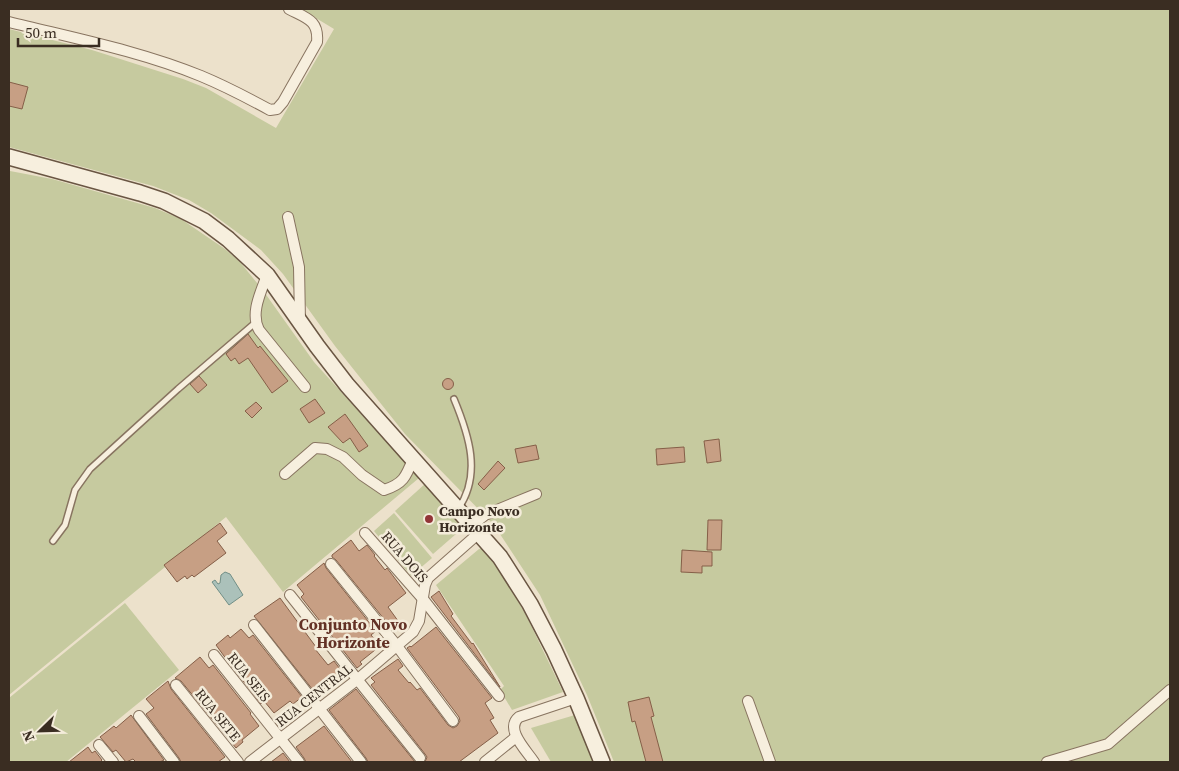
<svg xmlns="http://www.w3.org/2000/svg" width="1179" height="771" font-family="'Source Serif 4',serif">
<rect width="100%" height="100%" fill="#ece1cb"/>
<g fill="#c6ca9f">
<polygon points="301,9 1170,9 1170,762 614,762 587,695 540,595 494,525 405,434 335,346 283,274 261,250 211,213 189,200 153,186 9,147 9,29 92,50 183,79 206,88 276,128 334,29"/>
<polygon points="10,171 52,179 155,208 181,219 225,249 240,262 262,289 314,362 419,478 283,592 226,517 9,695 9,175"/>
<polygon points="426,483 464,527 433,554 395,511"/>
<polygon points="394,513 432,558 411,576 374,531"/>
<polygon points="482,548 495,560 527,617 563,692 512,710 500,690 504,686 436,585 479,549"/>
<polygon points="125,603 179,670 66,762 9,762 9,698"/>
<polygon points="575,715 596,762 551,762 531,728"/>
</g>
<polygon fill="#abc1ba" stroke="#728f87" points="225,572 230,574 243,595 229,605 212,582 215,580 218,584 220,583 221,575"/>
<g fill="#c79f84" stroke="#855f48">
<polygon points="9,82 28,87 22,109 9,106"/>
<polygon points="248,334 258,348 260,346 288,381 272,393 248,358 239,364 235,358 231,361 226,354"/>
<polygon points="199,376 207,385 198,393 190,384"/>
<circle cx="448" cy="384" r="5.5"/>
<polygon points="315,399 325,413 309,423 300,409"/>
<polygon points="256,402 262,408 252,418 245,411"/>
<polygon points="345,414 368,446 359,452 350,438 343,443 328,427"/>
<polygon points="719,439 721,461 707,463 704,441"/>
<polygon points="536,445 539,459 518,463 515,449"/>
<polygon points="684,447 685,462 657,465 656,449"/>
<polygon points="498,461 505,468 484,490 478,484"/>
<polygon points="708,520 722,520 721,550 707,550"/>
<polygon points="220,523 227,533 217,541 226,553 194,577 192,575 187,579 185,576 177,582 164,565"/>
<polygon points="351,540 359,551 367,545 375,555 374,556 385,570 387,568 406,593 388,607 401,625 393,630 336,560 332,557 332,555"/>
<polygon points="682,550 712,552 712,566 702,566 702,573 681,572"/>
<polygon points="324,563 326,568 376,631 371,635 380,646 360,662 362,664 357,668 301,597 304,594 297,585"/>
<polygon points="439,591 453,614 451,616 472,644 473,643 500,687 431,597"/>
<polygon points="280,598 316,647 315,649 328,665 334,661 343,673 317,695 254,616"/>
<polygon points="436,627 492,698 485,703 494,718 490,720 498,733 459,762 425,762 427,757 425,754 371,685 375,682 371,678 398,659 403,666 398,670 409,683 410,682 417,690 420,688 448,725 453,728 457,726 460,721 459,717 407,648 410,646 411,647"/>
<polygon points="241,629 249,638 253,635 302,697 293,704 290,701 274,713 264,701 261,704 224,656 216,645 228,635 230,638"/>
<polygon points="200,657 209,668 213,665 251,713 250,714 259,726 242,740 243,742 236,748 181,681 175,678"/>
<polygon points="168,681 171,689 225,757 218,762 181,762 179,758 146,714 154,708 146,699"/>
<polygon points="356,689 360,694 415,762 368,762 366,758 329,710"/>
<polygon points="649,697 654,716 651,717 663,762 646,762 635,721 632,722 628,702"/>
<polygon points="131,715 164,760 160,762 136,762 133,759 126,762 116,750 113,752 100,737 114,726 116,728"/>
<polygon points="324,726 352,762 306,762 304,758 296,747"/>
<polygon points="88,747 92,753 95,751 102,760 100,762 69,762"/>
<polygon points="283,753 290,762 271,762"/>
</g>
<g fill="none" stroke-linecap="round" stroke-linejoin="round">
<defs>
<g id="service">
<path d="M454,399C469,435 482,475 458,509"/>
<polyline points="53,541 65,525 75,490 90,469 178,389 255,323"/>
</g>
<g id="minor">
<path d="M9,22C73,38 140,51 201,76C225,86 248,98 270,110L277,109L283,102L317,42C319,20 306,18 289,9"/>
<polyline points="288,217 299,267 300,321"/>
<path d="M267,275C261,292 250,313 259,330L305,387"/>
<path d="M285,474L315,448L327,449L343,457L362,475L384,490C403,484 406,477 413,459"/>
<polyline points="472,525 485,515 536,494"/>
<polyline points="365,533 423,599 499,696"/>
<polyline points="331,564 397,646 453,721"/>
<polyline points="290,595 420,758"/>
<polyline points="254,625 361,762"/>
<polyline points="214,655 299,762"/>
<polyline points="176,685 238,762"/>
<polyline points="748,701 770,762"/>
<polyline points="139,716 174,762"/>
<polyline points="99,745 113,762"/>
<polyline points="250,762 358,679 413,632 419,621 425,585 428,578 479,533"/>
<polyline points="485,762 516,737"/>
<path d="M534,762C527,751 504,729 519,717L576,698"/>
<polyline points="1047,762 1108,744 1170,690"/>
</g>
<polyline id="secondary" points="9,157 140,193 164,201 204,221 228,239 267,275 317,346 347,385 500,557 530,604 554,650 576,698 602,762"/>
</defs>
<use href="#service" stroke="#887460" stroke-width="8"/>
<use href="#minor" stroke="#887460" stroke-width="12"/>
<use href="#secondary" stroke="#6a5643" stroke-width="18"/>
<use href="#service" stroke="#f7efde" stroke-width="5"/>
<use href="#minor" stroke="#f7efde" stroke-width="10"/>
<use href="#secondary" stroke="#f7efde" stroke-width="15"/>
</g>
<circle fill="#923537" stroke="#f4ecda" stroke-width="2" cx="429" cy="519" r="5"/>
<g text-anchor="middle" stroke-width="5" stroke-linejoin="round" paint-order="stroke">
<g font-size="14" font-weight="bold" fill="#3a2d22" stroke="#f4ecda" text-anchor="start">
<text x="439" y="516">Campo Novo<tspan x="439" dy="16">Horizonte</tspan></text>
</g>
<g font-size="14" fill="#3a2d22" stroke="#f4ecda">
<text transform="translate(405 557) rotate(49)" y="5">RUA DOIS</text>
<text transform="translate(249 677) rotate(51)" y="5">RUA SEIS</text>
<text transform="translate(314 695) rotate(-38)" y="5">RUA CENTRAL</text>
<text transform="translate(218 715) rotate(51)" y="5">RUA SETE</text>
</g>
<g font-size="16" font-weight="bold" fill="#633125" stroke="#f4ecda">
<text x="353" y="630">Conjunto Novo<tspan x="353" dy="18">Horizonte</tspan></text>
</g>
</g>
<rect width="1179" height="771" fill="none" stroke="#3a2d22" stroke-width="20"/>
<g transform="translate(40 731) rotate(247)" stroke="#f4ecda" stroke-width="4" paint-order="stroke">
<path d="M0-4L9 19L0 12L-9 19Z" fill="#3a2d22"/>
<text y="-8" font-size="14" font-weight="bold" text-anchor="middle" fill="#3a2d22">N</text>
</g>
<path d="M18 38v8h81v-8" fill="none" stroke="#3a2d22" stroke-width="2.5"/>
<text x="25" y="38" font-size="15" fill="#3a2d22" stroke="#f4ecda" stroke-width="4" paint-order="stroke">50 m</text>
</svg>
